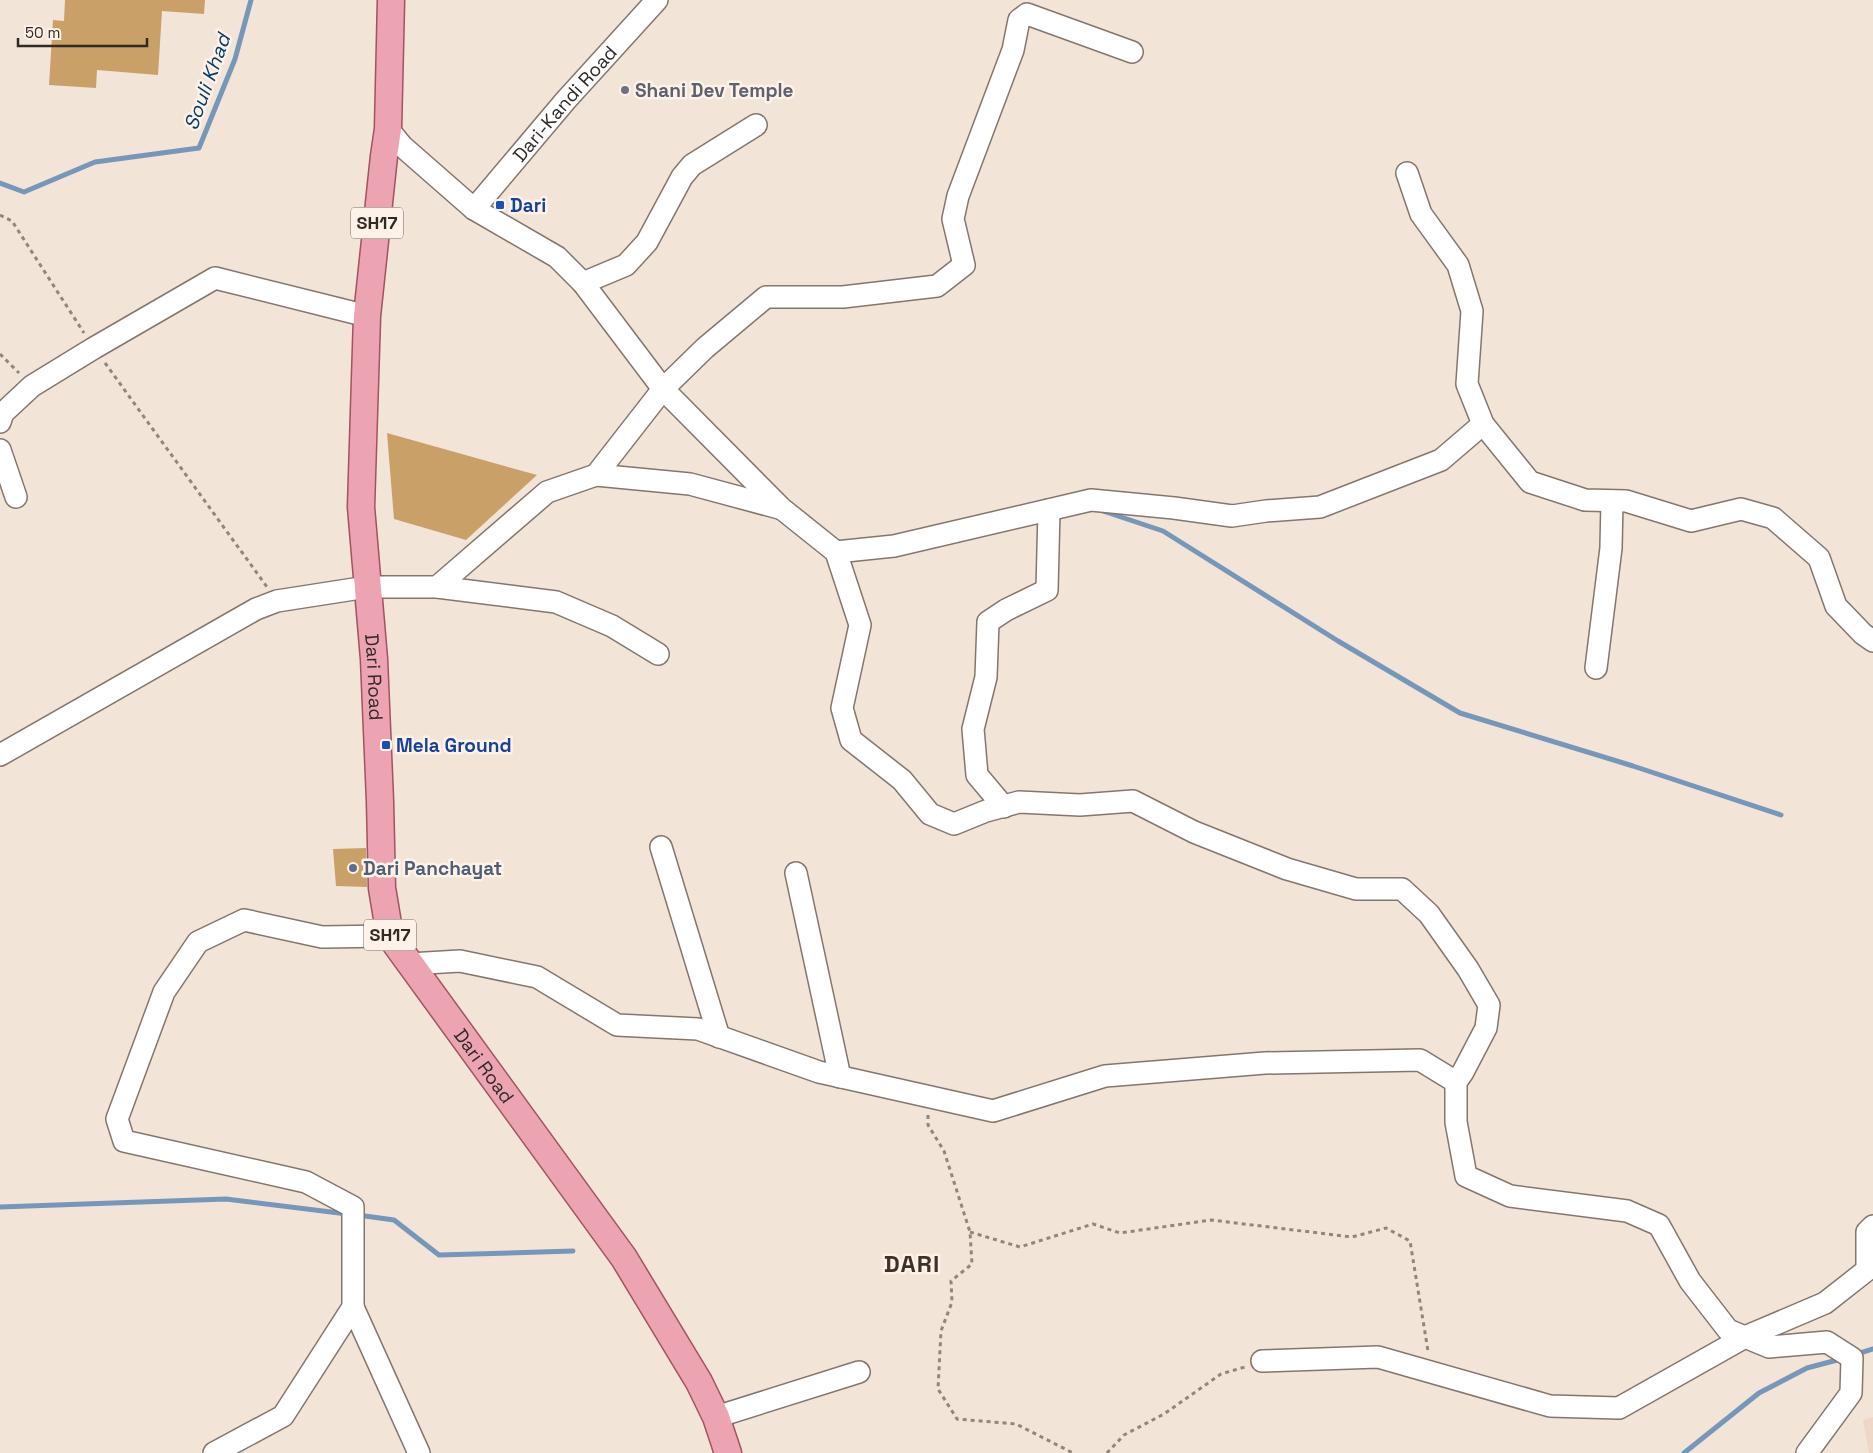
<svg xmlns="http://www.w3.org/2000/svg" width="1873" height="1453" font-family="'Space Grotesk',sans-serif">
<rect width="100%" height="100%" fill="#f3e4d8"/>
<polygon fill="#edd7c6" points="1873,1417 1873,1453 1869,1453 1863,1420"/>
<g fill="none" stroke-linecap="round" stroke-linejoin="round">
<g stroke="#7797b8" stroke-width="5">
<polyline points="0,183 24,192 95,162 199,148 235,59 251,0"/>
<polyline points="1103,511 1163,531 1338,641 1460,713 1633,766 1781,815"/>
<polyline points="0,1207 226,1199 347,1214"/>
<polyline points="358,1215 394,1220 439,1255 573,1251"/>
<polyline points="1857,1354 1873,1349"/>
<polyline points="1684,1453 1759,1393 1807,1368 1841,1359"/>
</g>
</g>
<g fill="#caa069">
<polygon points="65,0 205,0 204,14 162,11 158,75 97,70 96,88 49,85 53,20 64,21"/>
<polygon points="387,433 537,475 466,540 394,519"/>
<polygon points="366,848 367,887 336,886 333,849"/>
</g>
<g fill="none" stroke-linecap="round" stroke-linejoin="round">
<defs>
<g id="minor">
<polyline points="388,129 402,146 474,209 557,257 583,283 663,389 781,508 836,552 860,625 842,708 851,740 902,780 930,814 954,824 986,811 1019,802 1080,805 1133,801 1194,832 1287,869 1356,889 1402,889 1429,914 1468,969 1489,1005 1486,1028 1463,1072 1456,1082 1456,1122 1466,1176 1510,1196 1627,1211 1659,1225 1690,1281 1728,1330 1769,1347 1827,1342 1852,1358 1851,1393 1807,1453"/>
<polyline points="1407,173 1421,214 1458,265 1472,311 1467,384 1483,424 1530,482 1585,500 1626,501 1691,521 1741,509 1773,518 1819,558 1836,606 1863,634 1873,641"/>
<path id="s1" d="M474,209L566,100L657,0"/>
<polyline points="583,283 626,265 647,242 682,177 692,165 756,125"/>
<polyline points="0,422 3,413 32,386 94,348 215,278 367,316"/>
<polyline points="0,450 16,497"/>
<polyline points="596,475 690,484 779,508"/>
<polyline points="836,552 894,546 1091,500 1174,508 1232,516 1266,511 1320,507 1441,460 1483,424"/>
<polyline points="437,587 547,492 596,475 663,389 705,348 766,297 843,297 937,286 964,265 953,219 958,196 1013,50 1019,20 1027,14 1132,52"/>
<polyline points="1596,668 1611,548 1612,501"/>
<polyline points="0,755 256,609 277,601 367,587 437,587 556,602 612,626 658,654"/>
<polyline points="1004,807 977,775 973,729 986,677 988,622 1006,610 1047,590 1049,510"/>
<polyline points="661,847 719,1037"/>
<polyline points="796,873 840,1077"/>
<polyline points="409,964 460,961 537,977 617,1025 698,1029 819,1072 993,1111 1105,1076 1265,1063 1420,1060 1456,1082"/>
<polyline points="353,1307 419,1453"/>
<polyline points="1262,1361 1378,1357 1550,1406 1619,1408 1745,1337 1825,1303 1867,1270 1867,1232 1873,1226"/>
<polyline points="716,1417 859,1372"/>
<polyline points="214,1453 283,1416 353,1307 353,1207 306,1182 124,1141 117,1119 164,992 198,942 244,920 322,937 390,936"/>
</g>
<g id="major">
<path id="s2" d="M391,0L388,129L384,156L367,316L361,507L374,659L380,801L382,888L390,936L624,1258L699,1382L716,1417L728,1453"/>
</g>
</defs>
<use href="#minor" stroke="#84766c" stroke-width="24"/>
<use href="#major" stroke="#a25260" stroke-width="29"/>
<g stroke="#90867e" stroke-width="3" stroke-dasharray="4 4" stroke-linecap="butt">
<polyline points="0,215 12,221 84,333"/>
<polyline points="0,354 19,373"/>
<polyline points="105,363 267,587"/>
<polyline points="928,1115 928,1125 944,1151 970,1232 972,1264 951,1281 952,1302 941,1331 938,1389 957,1419 1016,1424 1073,1453"/>
<polyline points="970,1232 1020,1247 1093,1224 1120,1233 1211,1220 1352,1237 1386,1228 1410,1241 1428,1351"/>
<polyline points="1107,1453 1124,1435 1164,1414 1221,1374 1245,1367"/>
</g>
<use href="#minor" stroke="#fff" stroke-width="21"/>
<use href="#major" stroke="#eca4b2" stroke-width="26"/>
</g>
<circle fill="#6b7280" stroke="#fef1e8" stroke-width="2" cx="625" cy="90" r="5"/>
<g fill="#1a4fb4" stroke="#fef1e8" stroke-width="2">
<rect x="495" y="200" width="10" height="10" rx="2.5"/>
<rect x="381" y="740" width="10" height="10" rx="2.5"/>
</g>
<circle fill="#5c6f8a" stroke="#fef1e8" stroke-width="2" cx="353" cy="868" r="5"/>
<g text-anchor="middle" stroke-width="5" stroke-linejoin="round" paint-order="stroke">
<g fill="#fef1e8" stroke="#6e6660" stroke-width="1">
<rect x="351" y="207.5" width="52" height="31" rx="4"/>
<rect x="364" y="919.5" width="52" height="31" rx="4"/>
</g>
<g font-size="18" font-weight="bold" fill="#302a26">
<text x="377" y="229">SH17</text>
<text x="390" y="941">SH17</text>
</g>
<g font-size="19" font-weight="bold" fill="#5b616d" stroke="#fef1e8" text-anchor="start">
<text x="635" y="97">Shani Dev Temple</text>
</g>
<g font-size="19" fill="#302a26" stroke="#fef1e8">
<text dy="7" stroke="none"><textPath href="#s1" startOffset="139">Dari-Kandi Road</textPath></text>
<text dy="7" stroke="none"><textPath href="#s2" startOffset="679">Dari Road</textPath></text>
<text dy="7" stroke="none"><textPath href="#s2" startOffset="1099">Dari Road</textPath></text>
</g>
<g font-size="19" font-weight="bold" fill="#164399" stroke="#fef1e8" text-anchor="start">
<text x="510" y="212">Dari</text>
<text x="396" y="752">Mela Ground</text>
</g>
<g font-size="19" font-weight="bold" fill="#4e5e75" stroke="#fef1e8" text-anchor="start">
<text x="363" y="875">Dari Panchayat</text>
</g>
<g font-size="20" font-style="italic" fill="#063e6a" stroke="#fef1e8">
<text transform="translate(207 82) rotate(-70)" y="7">Souli Khad</text>
</g>
<g font-size="24" font-weight="bold" letter-spacing="1" fill="#3d3128" stroke="#fef1e8">
<text x="912" y="1272">DARI</text>
</g>
</g>
<path d="M18 38v8h129v-8" fill="none" stroke="#302a26" stroke-width="2.5"/>
<text x="25" y="38" font-size="15" fill="#302a26" stroke="#fef1e8" stroke-width="4" paint-order="stroke">50 m</text>
</svg>
